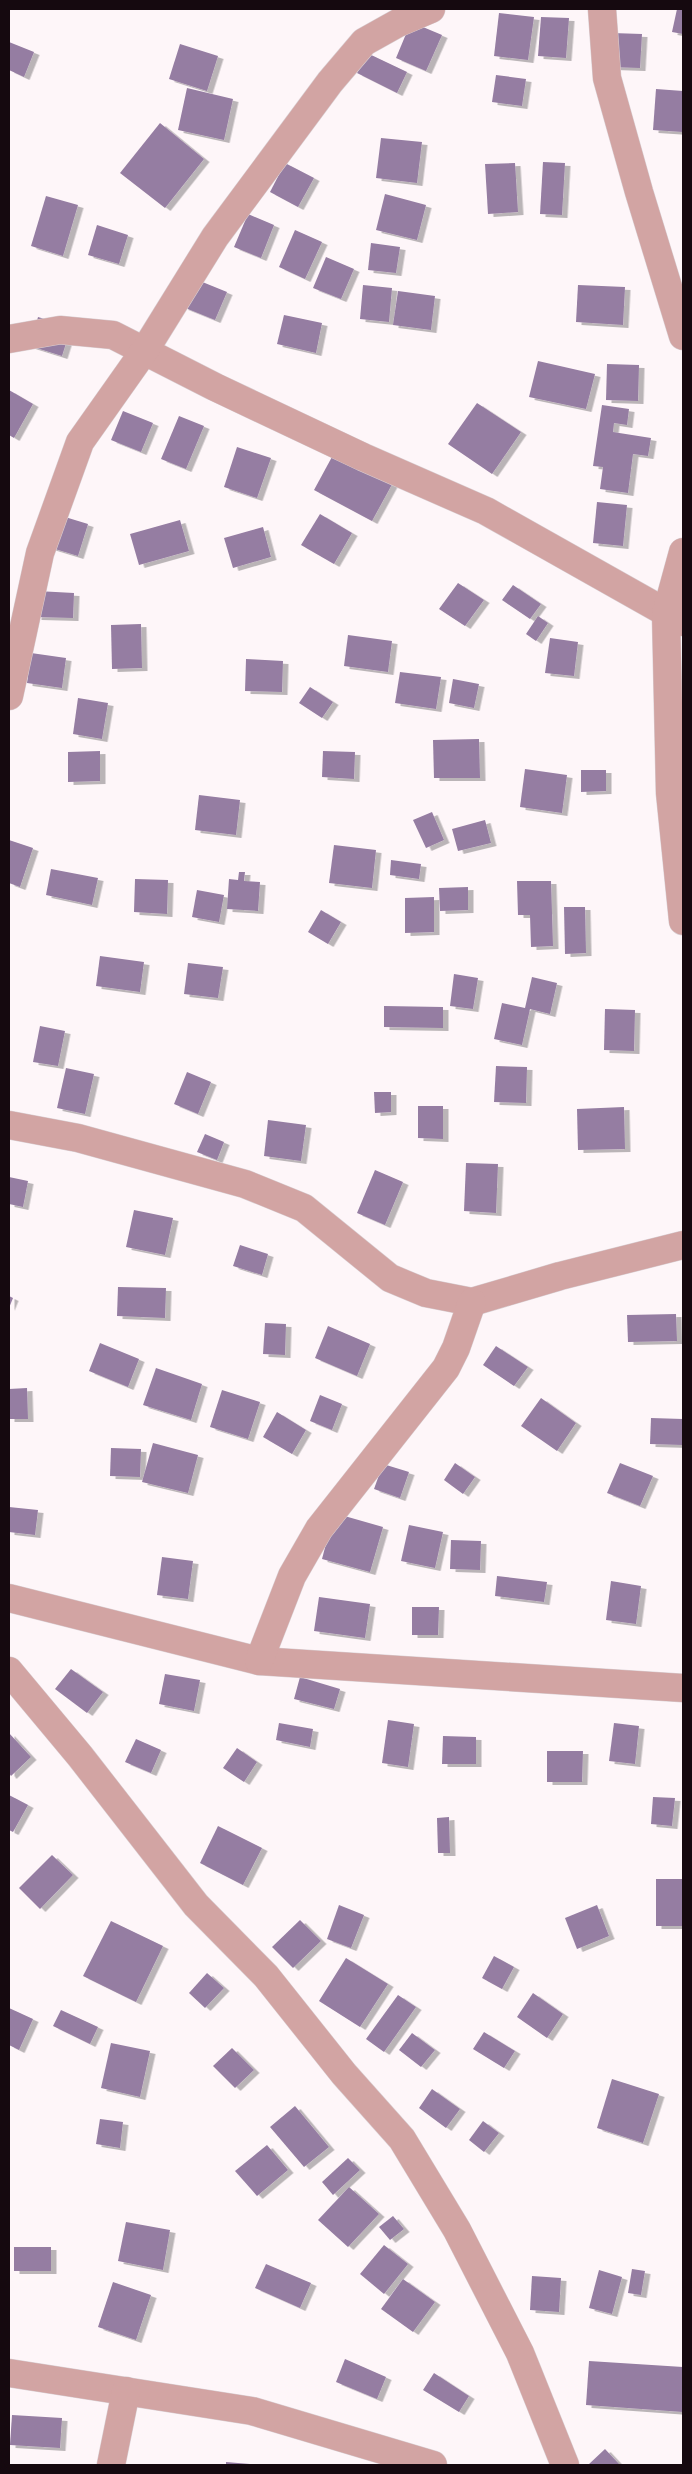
<svg xmlns="http://www.w3.org/2000/svg" width="692" height="2474" font-family="'Sofia Sans Condensed',sans-serif">
<defs>
<filter id="shadow"><feDropShadow dx="5.5" dy="3" stdDeviation="0" flood-color="#0004"/></filter>
</defs>
<rect width="100%" height="100%" fill="#fef6f9"/>
<g fill="#957da2" filter="url(#shadow)">
<polygon points="677,9 683,9 683,34 672,32"/>
<polygon points="499,13 534,17 528,60 494,56"/>
<polygon points="541,17 569,18 566,58 538,56"/>
<polygon points="411,22 442,35 426,71 396,58"/>
<polygon points="612,33 642,34 640,68 610,67"/>
<polygon points="9,42 34,52 24,77 9,70"/>
<polygon points="180,44 218,56 207,91 169,79"/>
<polygon points="367,53 407,72 397,93 357,73"/>
<polygon points="496,75 526,79 522,106 492,102"/>
<polygon points="187,88 233,99 224,140 178,130"/>
<polygon points="656,89 683,91 683,132 653,130"/>
<polygon points="160,123 204,159 165,208 120,173"/>
<polygon points="381,138 422,142 417,183 376,178"/>
<polygon points="543,162 565,163 562,215 540,214"/>
<polygon points="285,163 314,178 298,207 270,192"/>
<polygon points="515,163 518,212 488,214 485,164"/>
<polygon points="385,194 426,205 417,240 376,230"/>
<polygon points="46,196 78,205 63,256 31,246"/>
<polygon points="248,214 274,225 261,258 234,247"/>
<polygon points="97,225 128,235 119,264 88,255"/>
<polygon points="295,230 322,242 305,279 279,267"/>
<polygon points="371,243 400,247 396,273 368,270"/>
<polygon points="326,257 354,269 341,299 313,288"/>
<polygon points="195,279 227,292 215,320 183,307"/>
<polygon points="363,285 392,288 389,322 360,319"/>
<polygon points="578,285 625,287 623,325 576,322"/>
<polygon points="398,291 435,296 431,330 393,325"/>
<polygon points="284,315 322,323 316,353 277,344"/>
<polygon points="38,317 71,327 62,356 30,346"/>
<polygon points="538,361 595,374 586,409 529,397"/>
<polygon points="607,364 639,365 638,401 606,400"/>
<polygon points="9,390 33,404 14,438 9,435"/>
<polygon points="477,403 521,432 492,474 448,444"/>
<polygon points="602,405 629,409 627,425 614,423 613,432 651,438 648,456 633,454 628,493 600,489 603,467 593,466"/>
<polygon points="123,411 153,423 141,452 111,440"/>
<polygon points="179,416 204,426 186,469 161,459"/>
<polygon points="237,447 271,458 257,498 224,487"/>
<polygon points="333,455 396,477 372,521 314,490"/>
<polygon points="597,502 627,505 623,546 593,543"/>
<polygon points="52,513 88,524 78,556 42,545"/>
<polygon points="320,514 352,533 334,564 301,545"/>
<polygon points="180,520 189,551 139,565 130,534"/>
<polygon points="263,527 271,557 233,568 224,538"/>
<polygon points="458,583 484,600 465,626 439,609"/>
<polygon points="513,585 541,604 530,619 502,600"/>
<polygon points="37,591 74,593 73,618 36,617"/>
<polygon points="538,616 548,623 536,641 526,634"/>
<polygon points="141,624 142,668 112,669 111,625"/>
<polygon points="348,635 392,641 388,672 344,666"/>
<polygon points="550,638 578,642 574,676 545,673"/>
<polygon points="31,653 66,658 62,688 27,683"/>
<polygon points="246,659 283,661 282,692 245,691"/>
<polygon points="400,672 441,677 436,709 395,703"/>
<polygon points="453,679 479,684 474,708 449,703"/>
<polygon points="310,687 333,702 322,718 299,703"/>
<polygon points="78,698 108,703 102,739 73,734"/>
<polygon points="479,739 480,778 434,778 433,740"/>
<polygon points="100,751 100,781 68,782 68,752"/>
<polygon points="323,751 355,752 354,779 322,777"/>
<polygon points="525,769 567,775 562,813 520,807"/>
<polygon points="581,770 606,770 606,791 581,792"/>
<polygon points="199,795 240,800 236,835 195,830"/>
<polygon points="432,812 444,840 426,848 413,820"/>
<polygon points="485,820 491,843 458,851 452,829"/>
<polygon points="9,840 33,848 20,887 9,883"/>
<polygon points="334,845 376,850 372,888 329,883"/>
<polygon points="391,860 421,864 419,879 390,875"/>
<polygon points="51,869 98,878 92,905 46,895"/>
<polygon points="239,872 245,872 244,881 260,882 258,911 227,909 229,879 238,880"/>
<polygon points="135,879 168,880 167,914 134,912"/>
<polygon points="517,881 551,881 553,946 531,947 530,915 518,915"/>
<polygon points="468,887 468,910 440,911 439,888"/>
<polygon points="197,890 224,895 219,922 192,917"/>
<polygon points="434,897 434,932 405,933 405,898"/>
<polygon points="564,907 585,907 586,953 565,954"/>
<polygon points="321,910 341,922 328,944 308,932"/>
<polygon points="100,956 144,962 140,992 96,986"/>
<polygon points="188,963 223,967 218,998 184,994"/>
<polygon points="454,974 478,978 473,1009 450,1006"/>
<polygon points="532,977 557,983 550,1014 530,1009 522,1045 494,1039 502,1003 525,1008"/>
<polygon points="384,1006 443,1007 443,1028 384,1027"/>
<polygon points="605,1009 635,1010 634,1051 604,1050"/>
<polygon points="40,1026 65,1031 58,1066 33,1062"/>
<polygon points="496,1066 527,1067 526,1103 494,1102"/>
<polygon points="66,1068 94,1074 85,1114 57,1108"/>
<polygon points="187,1072 211,1082 198,1114 174,1104"/>
<polygon points="374,1092 391,1092 391,1112 375,1113"/>
<polygon points="418,1106 443,1106 443,1139 418,1138"/>
<polygon points="624,1107 625,1149 578,1150 577,1109"/>
<polygon points="268,1120 306,1125 301,1161 264,1156"/>
<polygon points="205,1134 224,1142 217,1160 197,1152"/>
<polygon points="466,1163 498,1164 496,1213 464,1211"/>
<polygon points="375,1170 403,1182 385,1225 357,1213"/>
<polygon points="9,1177 28,1181 23,1207 9,1204"/>
<polygon points="134,1210 173,1218 165,1255 126,1247"/>
<polygon points="240,1245 268,1254 262,1275 233,1266"/>
<polygon points="118,1287 166,1288 165,1318 117,1316"/>
<polygon points="9,1296 13,1298 9,1308"/>
<polygon points="676,1314 677,1341 628,1342 627,1315"/>
<polygon points="265,1323 286,1324 285,1355 263,1354"/>
<polygon points="328,1326 370,1344 357,1376 315,1358"/>
<polygon points="100,1343 139,1359 128,1387 89,1371"/>
<polygon points="496,1346 528,1367 514,1386 483,1365"/>
<polygon points="156,1368 202,1384 191,1420 143,1405"/>
<polygon points="27,1388 28,1419 9,1419 9,1389"/>
<polygon points="222,1390 260,1402 248,1439 210,1427"/>
<polygon points="320,1395 342,1404 332,1430 310,1421"/>
<polygon points="541,1398 576,1423 557,1451 521,1426"/>
<polygon points="277,1412 306,1430 292,1454 263,1437"/>
<polygon points="651,1418 683,1419 683,1445 650,1444"/>
<polygon points="153,1443 198,1455 188,1493 142,1482"/>
<polygon points="111,1448 141,1449 140,1477 110,1476"/>
<polygon points="455,1463 475,1477 463,1494 444,1480"/>
<polygon points="620,1463 653,1476 640,1506 607,1493"/>
<polygon points="383,1464 409,1472 400,1498 374,1489"/>
<polygon points="9,1507 38,1510 35,1535 9,1532"/>
<polygon points="334,1513 383,1527 370,1572 322,1559"/>
<polygon points="409,1525 443,1532 435,1568 401,1561"/>
<polygon points="451,1540 481,1541 480,1570 450,1569"/>
<polygon points="162,1557 193,1561 188,1599 157,1595"/>
<polygon points="497,1576 547,1582 544,1602 495,1596"/>
<polygon points="611,1581 641,1586 636,1624 606,1620"/>
<polygon points="319,1597 370,1604 365,1638 314,1631"/>
<polygon points="412,1607 439,1607 438,1635 412,1635"/>
<polygon points="71,1669 103,1692 87,1713 55,1689"/>
<polygon points="165,1674 200,1680 194,1711 159,1704"/>
<polygon points="300,1677 340,1689 334,1709 294,1699"/>
<polygon points="388,1720 414,1724 408,1767 382,1763"/>
<polygon points="279,1723 313,1729 310,1747 276,1740"/>
<polygon points="614,1723 639,1726 635,1764 609,1761"/>
<polygon points="9,1733 31,1757 11,1776 9,1773"/>
<polygon points="443,1736 476,1737 476,1764 442,1764"/>
<polygon points="136,1739 161,1750 151,1773 125,1762"/>
<polygon points="237,1748 257,1762 244,1782 223,1768"/>
<polygon points="547,1751 583,1751 582,1782 547,1782"/>
<polygon points="9,1795 28,1805 13,1832 9,1830"/>
<polygon points="653,1797 675,1798 672,1826 651,1824"/>
<polygon points="449,1817 450,1853 438,1853 437,1818"/>
<polygon points="218,1826 262,1848 243,1885 200,1863"/>
<polygon points="52,1855 73,1875 40,1909 19,1888"/>
<rect x="656" y="1879" width="27" height="47"/>
<polygon points="339,1905 364,1915 351,1948 327,1939"/>
<polygon points="597,1905 609,1936 577,1949 565,1918"/>
<polygon points="300,1920 321,1941 293,1968 272,1947"/>
<polygon points="111,1921 163,1946 136,2002 83,1976"/>
<polygon points="494,1956 514,1967 502,1989 482,1978"/>
<polygon points="346,1958 388,1984 360,2027 319,2001"/>
<polygon points="207,1973 224,1988 205,2008 189,1993"/>
<polygon points="533,1993 563,2014 547,2038 517,2017"/>
<polygon points="398,1995 416,2007 384,2052 366,2039"/>
<polygon points="9,2008 33,2019 19,2050 9,2045"/>
<polygon points="61,2010 98,2027 90,2044 53,2026"/>
<polygon points="484,2032 515,2051 504,2068 473,2049"/>
<polygon points="412,2033 435,2050 421,2067 399,2050"/>
<polygon points="111,2043 150,2051 140,2097 101,2088"/>
<polygon points="232,2048 254,2070 235,2088 213,2066"/>
<polygon points="612,2079 659,2094 643,2143 597,2128"/>
<polygon points="432,2089 460,2109 446,2128 419,2108"/>
<polygon points="295,2106 329,2147 304,2167 270,2127"/>
<polygon points="100,2119 123,2122 120,2148 96,2144"/>
<polygon points="483,2121 499,2133 484,2152 469,2140"/>
<polygon points="267,2145 288,2170 257,2196 235,2171"/>
<polygon points="348,2158 360,2170 333,2195 322,2182"/>
<polygon points="349,2187 379,2214 348,2247 318,2220"/>
<polygon points="393,2216 404,2229 390,2240 379,2227"/>
<polygon points="126,2222 170,2230 163,2270 118,2261"/>
<polygon points="384,2245 408,2264 384,2294 360,2274"/>
<rect x="14" y="2247" width="37" height="24"/>
<polygon points="266,2264 311,2283 300,2308 255,2288"/>
<polygon points="632,2269 645,2271 641,2295 628,2293"/>
<polygon points="599,2270 622,2277 612,2314 589,2308"/>
<polygon points="532,2276 561,2278 559,2312 530,2310"/>
<polygon points="403,2279 435,2302 413,2332 381,2309"/>
<polygon points="113,2282 151,2295 136,2340 98,2327"/>
<polygon points="345,2359 386,2377 377,2399 336,2382"/>
<polygon points="589,2361 683,2367 683,2412 586,2405"/>
<polygon points="434,2373 469,2396 459,2412 423,2390"/>
<polygon points="12,2415 62,2418 60,2448 10,2445"/>
<polygon points="605,2449 620,2465 588,2465"/>
<polygon points="226,2462 250,2464 250,2465 226,2465"/>
</g>
<g fill="none" stroke-linecap="round" stroke-linejoin="round">
<defs>
<g id="street">
<polyline points="602,9 607,78 639,192 683,336"/>
<polyline points="9,339 60,330 113,335 215,387 363,457 486,511 683,622"/>
<polyline points="683,552 666,614 670,793 683,921"/>
<polyline points="9,696 40,553 80,442 145,350 215,237 330,82 364,42 398,23 431,9"/>
<polyline points="9,1125 78,1138 245,1184 304,1208 390,1278 426,1293 472,1302 560,1276 683,1245"/>
<polyline points="9,1598 259,1661 683,1688"/>
<polyline points="259,1661 292,1576 319,1529 446,1368 456,1348 472,1302"/>
<polyline points="9,1671 80,1756 196,1905 266,1976 344,2074 402,2139 457,2230 520,2353 565,2465"/>
<polyline points="9,2373 252,2411 433,2465"/>
<polyline points="111,2465 126,2391"/>
</g>
</defs>
<use href="#street" stroke="#d9d0d4" stroke-width="29"/>
<use href="#street" stroke="#d2a4a3" stroke-width="28"/>
</g>
<rect width="692" height="2474" fill="none" stroke="#15090f" stroke-width="20"/>
</svg>
